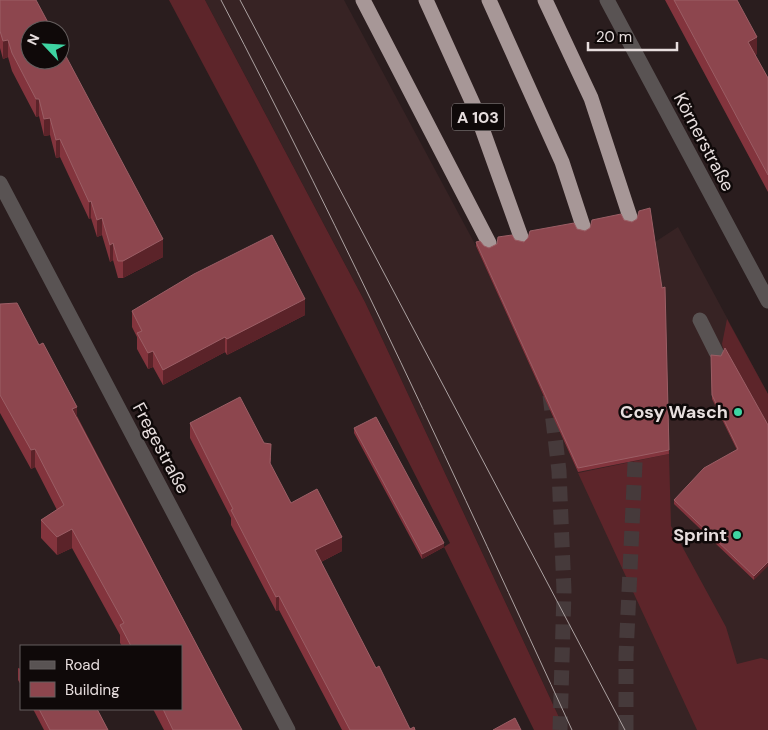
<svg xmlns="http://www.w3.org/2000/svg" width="768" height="730" font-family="'DM Sans',sans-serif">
<rect width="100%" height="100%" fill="#2a1d1e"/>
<polygon fill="#372324" points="205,0 344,0 476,246 578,472 665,314 655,242 678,227 768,394 768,730 565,730 365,302"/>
<g fill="#5d252a">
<polygon points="169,0 205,0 365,302 565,730 534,730 444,547 450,543 254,160"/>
<polygon points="727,319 768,394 768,429 723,348 722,344"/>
<polygon points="669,454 671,526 726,627 737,664 761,658 768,660 768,730 697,730 578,473"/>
</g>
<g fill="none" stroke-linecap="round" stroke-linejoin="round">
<g stroke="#463a3b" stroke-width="15" stroke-dasharray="15 8" stroke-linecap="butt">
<polyline points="550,395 559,471 564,591 560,730"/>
<polyline points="626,730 626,655 636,442"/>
</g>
<polyline stroke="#595353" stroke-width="15" points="700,320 716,352"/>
<g stroke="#595353" stroke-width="15">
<polyline points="607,0 768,301"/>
<polyline points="0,183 288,730"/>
</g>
<g stroke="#a79797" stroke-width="15">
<polyline points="363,0 489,243"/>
<polyline points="426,0 474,106 521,237"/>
<polyline points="489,0 562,162 583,226"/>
<polyline points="545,0 591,98 630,217"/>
</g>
<g stroke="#aca2a2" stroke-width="1">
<path d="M221,0C346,239 459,485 572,730"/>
<polyline points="240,0 625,730"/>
</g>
</g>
<g fill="#83343d">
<polygon points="0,0 163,257 123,278 118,278 113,260 110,262 102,235 97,237 91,218 89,219 60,157 56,158 50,135 44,136 39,116 36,117 12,71 8,57 3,59 0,48"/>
<polygon points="665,0 737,0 757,54 755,55 768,78 768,192"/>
<polygon points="577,229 585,231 662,288 665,287 669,454 578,472 476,246 476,242 484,246 489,248 515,240 524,242"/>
<polygon points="0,304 77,416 221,691 242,730 164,730 153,709 181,709 181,646 122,646 120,643 120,635 72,548 57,555 41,538 41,520 57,510 35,467 31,469 0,413"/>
<polygon points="132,311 305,315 227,355 225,352 163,385 153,367 148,369 137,349 137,337 132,327"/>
<polygon points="711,355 768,425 754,580 674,504 674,500 737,450 712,399"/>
<polygon points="190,423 271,458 270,465 291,503 342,551 321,562 376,668 410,729 415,730 342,730 279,610 276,611 231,525 231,518 190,438"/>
<polygon points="354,428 444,547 422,559 354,433"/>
<polygon points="18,668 21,669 21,685 18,680"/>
<polygon points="33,709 97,709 108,730 44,730"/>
</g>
<g fill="#5b2329">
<polygon points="757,37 757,54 748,58 748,42"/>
<polygon points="8,40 8,57 3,59 3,41"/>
<polygon points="36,99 39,99 39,116 36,117"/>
<polygon points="50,118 50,135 44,136 44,119"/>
<polygon points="60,139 60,157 56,158 56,140"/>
<polygon points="91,201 91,218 89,219 89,202"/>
<polygon points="102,218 102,235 97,237 97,220"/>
<polygon points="163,239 163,257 123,278 123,261"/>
<polygon points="113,243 113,260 110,262 110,245"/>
<polygon points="305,299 305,315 227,355 227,339"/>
<polygon points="225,337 225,352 163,385 163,370"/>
<polygon points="153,351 153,367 148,369 148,353"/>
<polygon points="77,407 77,425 72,409"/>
<polygon points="35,449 35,467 31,469 31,450"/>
<polygon points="72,529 72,548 57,555 57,537"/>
<polygon points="342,537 342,551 315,565 315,550"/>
<polygon points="444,543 444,547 422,559 422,554"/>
<polygon points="768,562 768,566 754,580 754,576"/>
<polygon points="279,596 279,610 276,611 276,597"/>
</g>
<g fill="#8d464e" stroke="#9b5e65">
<polygon points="0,0 36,0 52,30 30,30 30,60 60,60 60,45 163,239 123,261 118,261 113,243 110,245 102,218 97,220 91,201 89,202 60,139 56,140 50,118 44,119 39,99 36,99 12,53 8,40 3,41 0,31"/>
<polygon points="674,0 737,0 757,37 748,42 768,78 768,175"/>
<polygon points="650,208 662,288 665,287 669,450 578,468 476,242 480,241 484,246 489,248 497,244 498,237 512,235 515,240 524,242 528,238 530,231 574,223 577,229 585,231 590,228 592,220 621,214 624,220 632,222 637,219 639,211"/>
<polygon points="272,235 305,299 227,339 225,337 163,370 153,351 148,353 137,333 142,331 132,311 194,274"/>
<polygon points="17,303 39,345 43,343 77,407 72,409 221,691 242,730 173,730 163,709 181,709 181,646 131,646 120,625 124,623 72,529 57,537 41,520 64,505 35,449 31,450 0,395 0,304"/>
<polygon points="725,348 768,425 768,562 754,576 674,500 704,468 738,449 712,395 711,355 721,356"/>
<polygon points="240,397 264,443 271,444 270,463 291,503 317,489 342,537 315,550 376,668 379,666 410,729 414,727 415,730 350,730 279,596 276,597 231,510 233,509 190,423"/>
<polygon points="376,417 444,543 422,554 354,428"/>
<polygon points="39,709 97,709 108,730 50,730"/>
<polygon points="515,718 521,730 493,730"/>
</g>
<g fill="#3ed4a2" stroke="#0f0909" stroke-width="2">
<circle cx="738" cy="412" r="5"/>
<circle cx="737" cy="535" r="5"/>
</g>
<g text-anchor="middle" stroke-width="5" stroke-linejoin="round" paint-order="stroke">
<rect fill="#0f0909" stroke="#a69e9e" stroke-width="1" x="452" y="103.5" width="52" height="27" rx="4"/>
<g font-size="16" font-weight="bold" fill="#e7dede">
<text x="478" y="123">A 103</text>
</g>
<g font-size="18" fill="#e7dede" stroke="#0f0909">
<text transform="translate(704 142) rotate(62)" y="6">Körnerstraße</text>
<text transform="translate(161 448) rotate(62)" y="6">Fregestraße</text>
</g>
<g font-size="18" font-weight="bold" fill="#e7dede" stroke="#0f0909" text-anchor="end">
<text x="728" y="418">Cosy Wasch</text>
<text x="727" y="541">Sprint</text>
</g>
</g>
<rect x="20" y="645" width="162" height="65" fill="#0f0909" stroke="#655e5e"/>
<rect x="30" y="661" width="25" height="8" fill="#595353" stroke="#655e5e"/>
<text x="65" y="670" font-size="15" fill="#e7dede">Road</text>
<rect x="30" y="682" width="25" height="15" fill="#8d464e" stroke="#655e5e"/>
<text x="65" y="695" font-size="15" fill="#e7dede">Building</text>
<g transform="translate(45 45) rotate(295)"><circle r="24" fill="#0f0909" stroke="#655e5e"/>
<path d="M0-4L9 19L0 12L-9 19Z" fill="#3ed4a2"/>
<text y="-8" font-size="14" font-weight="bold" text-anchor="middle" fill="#e7dede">N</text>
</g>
<path d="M588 42v8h89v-8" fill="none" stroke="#e7dede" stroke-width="2.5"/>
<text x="596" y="42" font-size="15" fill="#e7dede" stroke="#0f0909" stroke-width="4" paint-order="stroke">20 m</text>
</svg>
